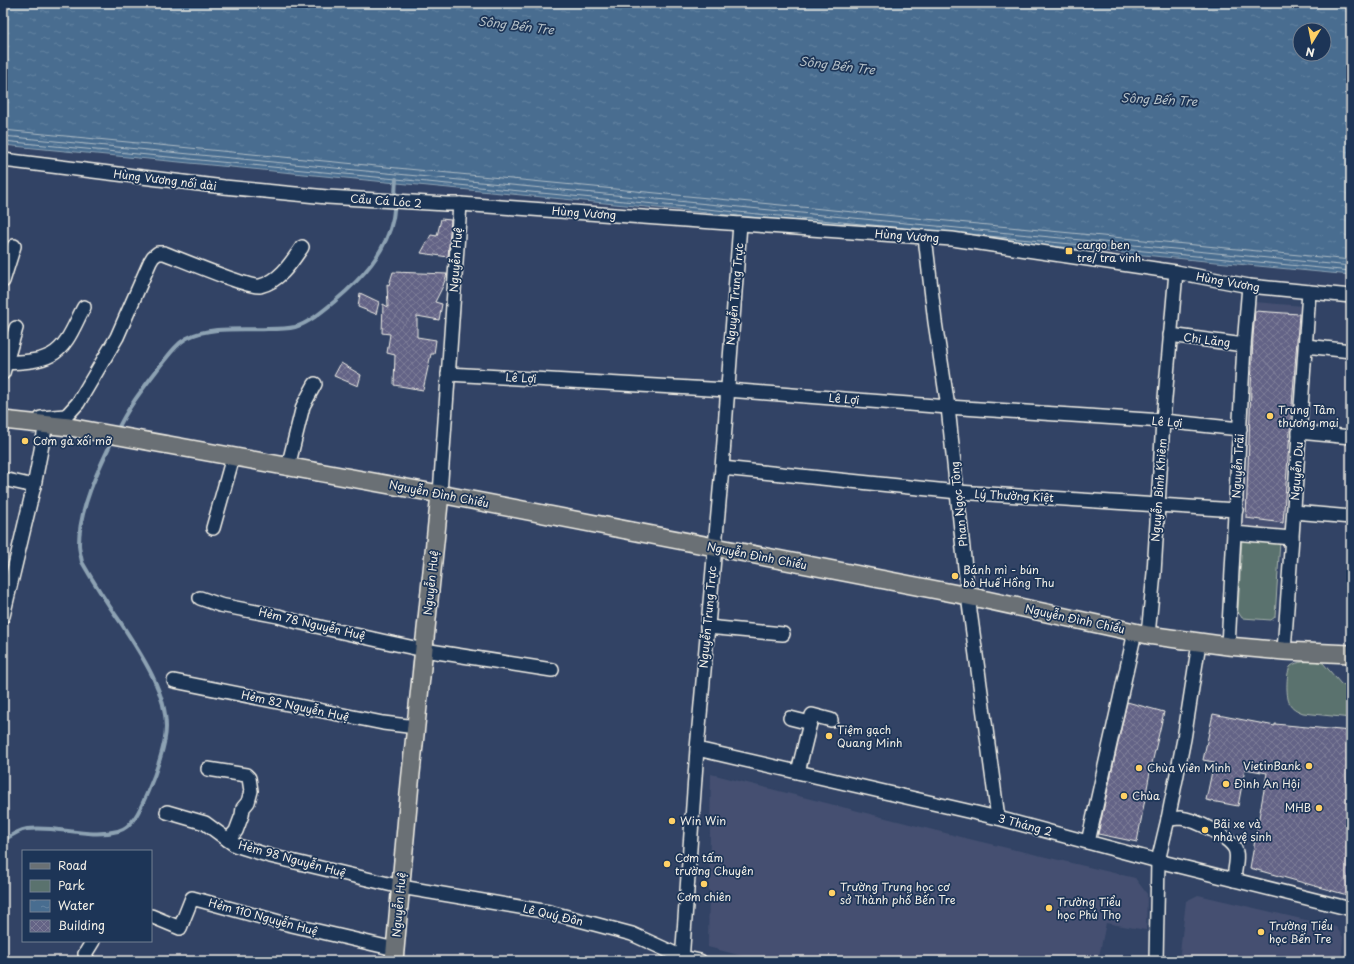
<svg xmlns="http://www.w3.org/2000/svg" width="1354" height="964" font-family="'Playpen Sans',sans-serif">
<defs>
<pattern id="water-ripples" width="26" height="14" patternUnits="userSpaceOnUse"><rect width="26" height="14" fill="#486d90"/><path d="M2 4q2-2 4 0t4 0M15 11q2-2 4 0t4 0" fill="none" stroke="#6382a0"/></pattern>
<pattern id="building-cross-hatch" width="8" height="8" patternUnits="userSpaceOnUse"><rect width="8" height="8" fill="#646486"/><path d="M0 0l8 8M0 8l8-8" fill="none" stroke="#7b7b97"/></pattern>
</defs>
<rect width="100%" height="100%" fill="#324365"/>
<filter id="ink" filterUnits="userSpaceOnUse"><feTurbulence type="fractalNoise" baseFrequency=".025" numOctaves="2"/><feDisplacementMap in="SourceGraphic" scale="8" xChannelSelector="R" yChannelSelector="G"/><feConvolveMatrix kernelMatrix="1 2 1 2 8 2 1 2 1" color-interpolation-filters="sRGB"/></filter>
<g filter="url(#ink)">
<g fill="#455071">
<polygon points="1254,302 1304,306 1289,524 1281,531 1245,528 1241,524"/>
<polygon points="711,774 969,839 1135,878 1147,894 1146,930 1106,923 1098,961 761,961 708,947"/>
<polygon points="1198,895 1336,927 1343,937 1341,961 1179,961 1186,901"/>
</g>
<g fill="#5a726e" stroke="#a7b2ab">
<polygon points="1242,538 1280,541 1275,617 1271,620 1242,618 1238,612"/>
<path d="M1315,661L1323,663L1341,684L1351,689V718L1303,713C1298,711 1291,708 1289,702C1286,696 1286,670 1291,666C1297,661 1308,662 1315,661Z"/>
</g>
<path fill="url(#water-ripples)" stroke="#8da2b3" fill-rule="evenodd" d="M3,3H1351V275L3,145ZM1300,30H1324V54H1300Z"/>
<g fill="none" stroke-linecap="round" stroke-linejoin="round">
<g stroke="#afbcc5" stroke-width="1">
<polyline points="3,130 1351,260"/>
<polyline points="3,136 1351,266"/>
<polyline points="3,141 903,228"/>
<polyline points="978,235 1351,271"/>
</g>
<g stroke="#8da2b3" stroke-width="4">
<path d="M117,431C128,407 144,387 160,366C168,356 176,344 187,338C211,326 242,330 268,329C276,329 287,329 295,327C309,323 324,310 335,301C361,279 386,253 393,218C395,206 395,192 396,179"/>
<path d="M3,841C10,836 19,830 27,829C57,825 88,839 118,831C134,827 142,805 148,791C155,775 166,745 166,727C166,690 140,653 121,623C107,603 94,583 82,562C81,556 79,550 79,544C79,509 98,470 113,439"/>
<polyline points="3,954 6,961"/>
</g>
</g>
<g fill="url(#building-cross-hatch)" stroke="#f4f1e8">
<polygon points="441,219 451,220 448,257 421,253 431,235 437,236"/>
<polygon points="393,272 447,274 443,286 435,302 442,304 439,320 417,316 417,337 436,340 434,354 431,354 423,390 394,385 395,355 387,353 390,334 382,333 383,304 388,307 387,284 389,285"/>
<polygon points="360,293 379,302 376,314 358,307"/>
<polygon points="1255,311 1299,314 1283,523 1246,518 1253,337"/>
<polygon points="341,363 361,375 358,386 334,376"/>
<polygon points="1127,702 1164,712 1150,772 1137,842 1098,834"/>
<polygon points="1213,714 1275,726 1275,724 1351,731 1351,896 1250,868 1267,773 1245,769 1238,806 1206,800 1214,762 1203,760"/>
</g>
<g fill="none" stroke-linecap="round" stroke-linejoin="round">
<defs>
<g id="minor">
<polyline points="3,160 224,187 327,197 446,204 460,204 952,239 1176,272 1249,286 1351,296"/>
<polyline points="925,237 935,322 948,407 968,596 998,818"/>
<polyline points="3,281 14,246"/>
<polyline points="1170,335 1244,345"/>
<polyline points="1306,346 1351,351"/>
<path d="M6,363C20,362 38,362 51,355C68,346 75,323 84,307"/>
<polyline points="3,373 16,328"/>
<polyline points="448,374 727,390 948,407 1163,421 1240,429"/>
<path d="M41,418L65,416L68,414L78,403L117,337L150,262L153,257L158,253H164C180,259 249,288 260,286C280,281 291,263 302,247"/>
<polyline points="1299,432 1351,437"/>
<polyline points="288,467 303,406 315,384"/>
<polyline points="722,468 958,492 1236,510"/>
<polyline points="3,479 34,486"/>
<polyline points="440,494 460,204"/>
<polyline points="1294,512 1351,517"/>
<polyline points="213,528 233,457"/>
<polyline points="1234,533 1292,538"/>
<polyline points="200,598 220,605 278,616 298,622 382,641 424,650 552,670"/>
<polyline points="3,616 34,486 46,424"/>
<polyline points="707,627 783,634"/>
<polyline points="1148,635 1154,573 1163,421 1176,272"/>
<polyline points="1228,646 1244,345 1249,286"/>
<polyline points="1284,651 1309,292"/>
<polyline points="174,681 383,723 416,727"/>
<polyline points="790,718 810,723"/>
<polyline points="697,749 998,818 1158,861 1351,909"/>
<polyline points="208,769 246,775 249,778 251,791 248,802 243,808 242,815 236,831 228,840"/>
<polyline points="798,772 812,715 831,720"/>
<polyline points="167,812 205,823 235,845 270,856 401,887 549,912 632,934 682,957 700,961"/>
<path d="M1168,819C1172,819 1176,818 1180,818C1194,819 1234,838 1236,852C1238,860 1234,871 1234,880"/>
<polyline points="1088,842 1135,632"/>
<polyline points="151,916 180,928 192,898 283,923 395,949"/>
<polyline points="88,961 85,954 93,941"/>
<polyline points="682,961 697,749 722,468 740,224"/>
<polyline points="1156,961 1158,861 1168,819 1184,739 1199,643"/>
</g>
<g id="major">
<polyline points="3,420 69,427 440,494 968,596 1148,635 1228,646 1284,651 1351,654"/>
<polyline points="394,961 410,783 440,494"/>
</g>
</defs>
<use href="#minor" stroke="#f4f1e8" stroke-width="16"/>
<use href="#major" stroke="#f4f1e8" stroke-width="20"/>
<use href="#minor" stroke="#1d3557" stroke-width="13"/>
<use href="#major" stroke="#6a7074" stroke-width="17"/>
</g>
</g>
<g fill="#ffd166" stroke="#1d3557" stroke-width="1.5">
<rect x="1065" y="247" width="8" height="8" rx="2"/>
<circle cx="1270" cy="416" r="4"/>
<circle cx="25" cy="441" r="4"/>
<circle cx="955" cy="576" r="4"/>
<circle cx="829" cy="736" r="4"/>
<circle cx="1309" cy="766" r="4"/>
<circle cx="1139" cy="768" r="4"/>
<circle cx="1226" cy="784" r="4"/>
<circle cx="1124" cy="796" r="4"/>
<circle cx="1319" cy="808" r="4"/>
<circle cx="672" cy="821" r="4"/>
<circle cx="1205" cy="830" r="4"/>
<circle cx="667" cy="864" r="4"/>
<circle cx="704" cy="884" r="4"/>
<circle cx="832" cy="893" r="4"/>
<circle cx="1049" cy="908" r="4"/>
<circle cx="1261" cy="932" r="4"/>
</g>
<g text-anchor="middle" stroke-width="3.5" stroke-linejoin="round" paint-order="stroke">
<g font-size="11" fill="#f4f1e8" stroke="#1d3557">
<text transform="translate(165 180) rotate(7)" y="4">Hùng Vương nối dài</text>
<text transform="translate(386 201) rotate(4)" y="4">Cầu Cá Lóc 2</text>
<text transform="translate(584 213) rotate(4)" y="4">Hùng Vương</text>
<text transform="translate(907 236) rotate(4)" y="4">Hùng Vương</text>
<text transform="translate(456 260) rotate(-86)" y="4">Nguyễn Huệ</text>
<text transform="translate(1228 282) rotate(10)" y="4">Hùng Vương</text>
<text transform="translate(735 294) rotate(-85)" y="4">Nguyễn Trung Trực</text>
<text transform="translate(1207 340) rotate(7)" y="4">Chi Lăng</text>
<text transform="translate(521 378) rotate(3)" y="4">Lê Lợi</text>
<text transform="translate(844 399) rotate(5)" y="4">Lê Lợi</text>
<text transform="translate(1167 422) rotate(5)" y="4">Lê Lợi</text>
<text transform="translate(1238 466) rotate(-87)" y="4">Nguyễn Trãi</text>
<text transform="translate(1297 471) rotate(-86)" y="4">Nguyễn Du</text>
<text transform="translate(1159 490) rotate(-86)" y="4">Nguyễn Bỉnh Khiêm</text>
<text transform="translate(439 494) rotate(11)" y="4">Nguyễn Đình Chiểu</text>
<text transform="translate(1014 496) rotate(3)" y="4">Lý Thường Kiệt</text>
<text transform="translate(959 504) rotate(-96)" y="4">Phan Ngọc Tòng</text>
<text transform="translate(757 556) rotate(11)" y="4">Nguyễn Đình Chiểu</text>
<text transform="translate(431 583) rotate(-84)" y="4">Nguyễn Huệ</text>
<text transform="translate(708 617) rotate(-85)" y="4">Nguyễn Trung Trực</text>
<text transform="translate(1075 619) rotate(12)" y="4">Nguyễn Đình Chiểu</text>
<text transform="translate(312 624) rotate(13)" y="4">Hẻm 78 Nguyễn Huệ</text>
<text transform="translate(295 706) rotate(12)" y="4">Hẻm 82 Nguyễn Huệ</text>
<text transform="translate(1025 825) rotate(15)" y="4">3 Tháng 2</text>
<text transform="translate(292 859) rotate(15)" y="4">Hẻm 98 Nguyễn Huệ</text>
<text transform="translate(399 905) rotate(-85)" y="4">Nguyễn Huệ</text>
<text transform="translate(553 915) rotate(13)" y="4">Lê Quý Đôn</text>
<text transform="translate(263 917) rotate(15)" y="4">Hẻm 110 Nguyễn Huệ</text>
</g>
<g font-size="11" fill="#f4f1e8" stroke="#1d3557" text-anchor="start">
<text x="1077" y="249">cargo ben<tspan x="1077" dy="13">tre/ tra vinh</tspan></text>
<text x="1278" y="414">Trung Tâm<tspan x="1278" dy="13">thương mại</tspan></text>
<text x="33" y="445">Cơm gà xối mỡ</text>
<text x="963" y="574">Bánh mì - bún<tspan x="963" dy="13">bò Huế Hồng Thu</tspan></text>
<text x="837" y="734">Tiệm gạch<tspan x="837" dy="13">Quang Minh</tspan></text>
<text x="1301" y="770" text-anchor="end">VietinBank</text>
<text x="1147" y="772">Chùa Viên Minh</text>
<text x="1234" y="788">Đình An Hội</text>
<text x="1132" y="800">Chùa</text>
<text x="1311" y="812" text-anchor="end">MHB</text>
<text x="680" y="825">Win Win</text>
<text x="1213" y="828">Bãi xe và<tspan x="1213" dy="13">nhà vệ sinh</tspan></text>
<text x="675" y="862">Cơm tấm<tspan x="675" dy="13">trường Chuyên</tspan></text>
<text x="840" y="891">Trường Trung học cơ<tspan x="840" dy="13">sở Thành phố Bến Tre</tspan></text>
<text x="704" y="901" text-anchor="middle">Cơm chiên</text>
<text x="1057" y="906">Trường Tiểu<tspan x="1057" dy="13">học Phú Thọ</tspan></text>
<text x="1269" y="930">Trường Tiểu<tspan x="1269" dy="13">học Bến Tre</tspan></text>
</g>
<g font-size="12" font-style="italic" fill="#b8c3c9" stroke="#1d3557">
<text transform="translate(516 26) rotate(7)" y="4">Sông Bến Tre</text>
<text transform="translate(837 66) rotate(7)" y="4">Sông Bến Tre</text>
<text transform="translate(1159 100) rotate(3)" y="4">Sông Bến Tre</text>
</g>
</g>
<rect width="1354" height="964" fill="none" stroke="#1d3557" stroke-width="16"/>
<rect x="8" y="8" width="1338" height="948" fill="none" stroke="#f4f1e8" stroke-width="1.5" filter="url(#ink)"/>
<rect x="22" y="850" width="130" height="92" fill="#1d3557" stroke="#738091"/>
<rect x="30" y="863" width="20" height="6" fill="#6a7074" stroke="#738091"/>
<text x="58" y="870" font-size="12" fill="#f4f1e8">Road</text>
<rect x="30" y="880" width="20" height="12" fill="#5a726e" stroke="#738091"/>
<text x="58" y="890" font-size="12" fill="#f4f1e8">Park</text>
<rect x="30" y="900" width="20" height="12" fill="url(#water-ripples)" stroke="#738091"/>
<text x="58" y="910" font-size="12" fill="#f4f1e8">Water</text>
<rect x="30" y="920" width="20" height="12" fill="url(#building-cross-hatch)" stroke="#738091"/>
<text x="58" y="930" font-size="12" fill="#f4f1e8">Building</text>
<g transform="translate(1312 42) rotate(190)"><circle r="19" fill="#1d3557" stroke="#738091"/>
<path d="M0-3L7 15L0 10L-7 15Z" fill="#ffd166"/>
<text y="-6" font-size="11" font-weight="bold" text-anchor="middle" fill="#f4f1e8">N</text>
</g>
</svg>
